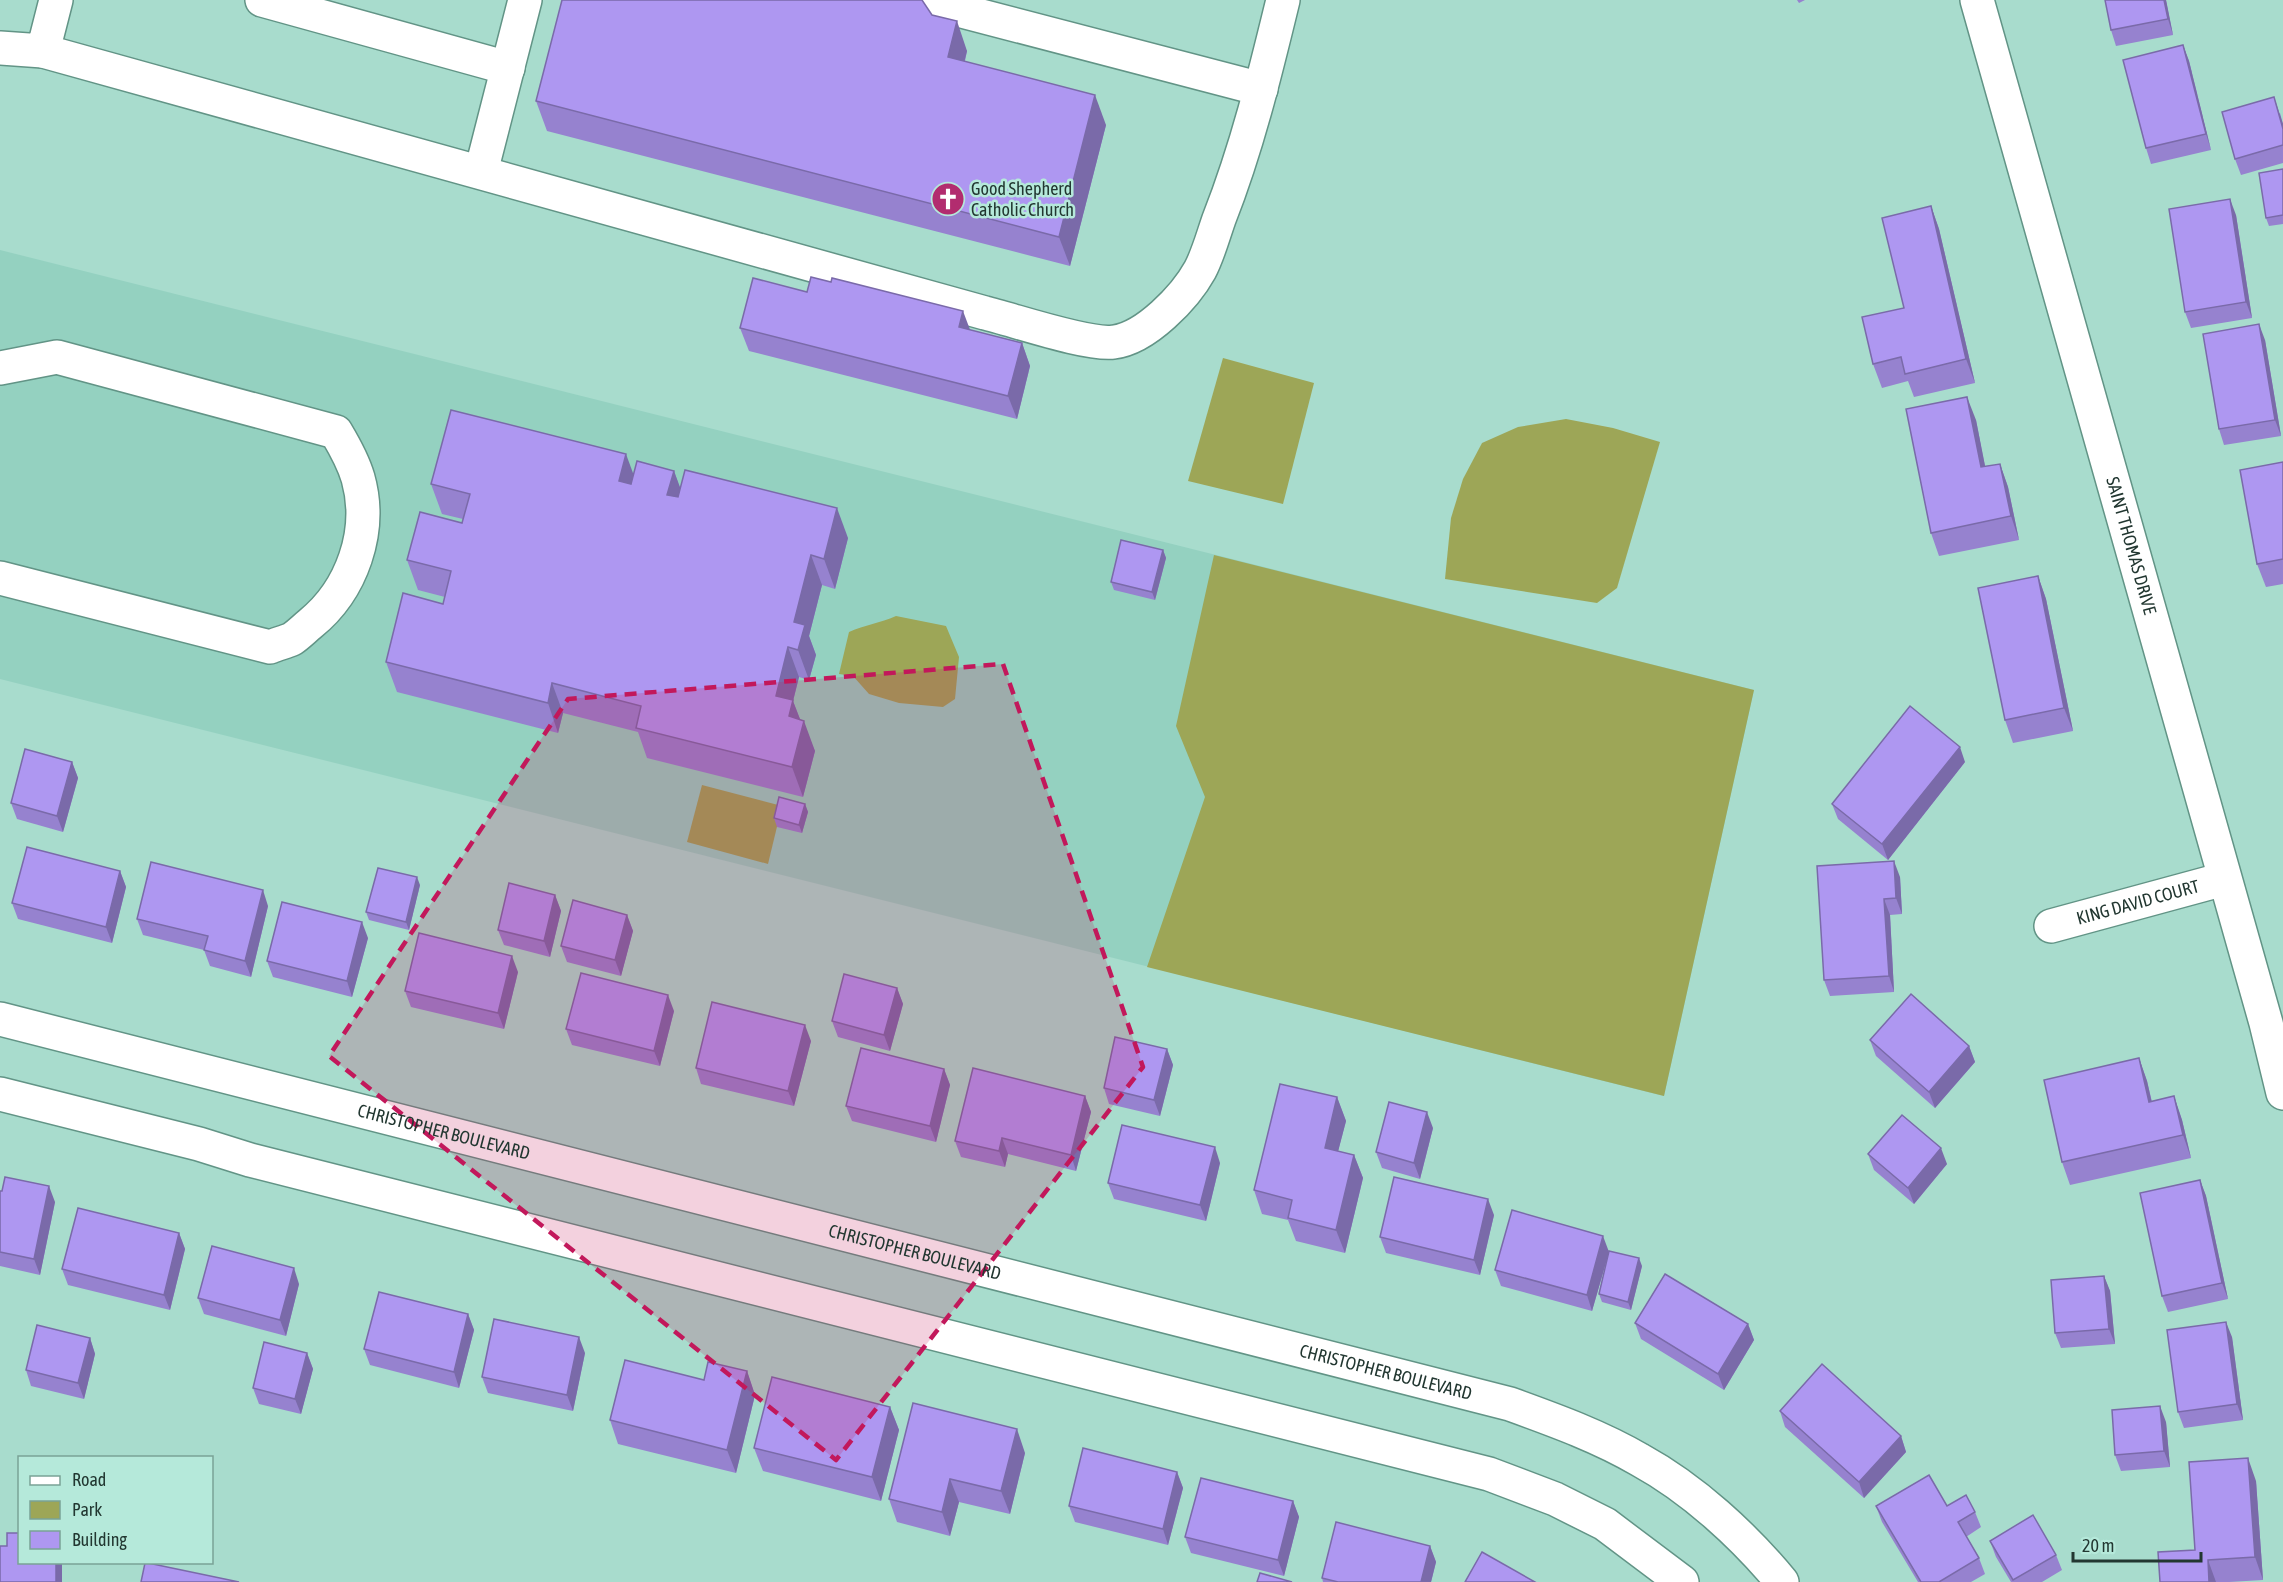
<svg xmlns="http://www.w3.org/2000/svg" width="2283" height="1582" font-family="'Asap Condensed',sans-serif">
<rect width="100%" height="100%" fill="#a8dccd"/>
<polygon fill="#94d1c0" points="0,250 1754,690 1664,1096 0,679"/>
<g fill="#9da657">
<polygon points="1223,358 1314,383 1283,504 1188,481"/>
<polygon points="1566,419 1613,428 1660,442 1617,588 1597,603 1445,579 1451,518 1463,479 1482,443 1518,427"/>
<polygon points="1214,555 1754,690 1664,1096 1147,967 1205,797 1176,726"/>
<path d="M896,616L946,626L959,657L955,699L943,707L899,703L869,694L853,676L839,674L849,632C865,625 880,623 896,616Z"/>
<polygon points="702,785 782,806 768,864 687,842"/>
</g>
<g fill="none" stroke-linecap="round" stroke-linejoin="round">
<defs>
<g id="minor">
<polyline points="262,0 508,68"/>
<polyline points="920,0 1261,89"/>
<path id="s1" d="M1977,0L2266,1023L2283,1093"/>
<polyline points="0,48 43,51 56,0"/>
<path d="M43,51L985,313C1014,320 1089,346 1114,342C1146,338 1185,297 1200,270C1208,255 1213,236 1219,219C1247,148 1265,74 1283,0"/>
<polyline points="481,172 525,0"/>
<path d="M0,368L57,357L336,432C345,447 353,461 358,478C373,531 352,590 310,624C304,629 298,635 292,639C285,642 277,644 270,647L0,578"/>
<path id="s2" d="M2051,926L2224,879"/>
<path id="s3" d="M0,1019L1510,1404C1554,1420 1599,1436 1640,1460C1693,1489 1744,1536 1782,1582"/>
<polyline points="0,1094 199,1144 250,1160 1489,1474 1555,1499 1605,1524 1682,1582"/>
</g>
</defs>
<use href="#minor" stroke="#629486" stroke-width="36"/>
<use href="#minor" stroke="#fff" stroke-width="33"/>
</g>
<g fill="#9682cf">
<polygon points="1797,0 1805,0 1799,3"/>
<polygon points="2166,0 2173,35 2116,46 2111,30"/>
<polygon points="932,15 967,51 965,61 1106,125 1070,266 547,131 536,101"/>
<polygon points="2183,45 2189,61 2211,150 2151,164 2146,148"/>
<polygon points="2280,113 2283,124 2283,163 2241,175 2235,159"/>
<polygon points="2283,169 2283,224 2269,226 2266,218"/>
<polygon points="1931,206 1939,229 1975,383 1914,397 1908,381 1882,388 1873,364 1904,308"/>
<polygon points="2236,215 2252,318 2191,328 2185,312"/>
<polygon points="807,292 970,330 1022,343 1030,366 1017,419 749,351 740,328"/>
<polygon points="2265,340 2281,436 2224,445 2219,429"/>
<polygon points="1976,420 1985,467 2000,464 2008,487 2019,540 1939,556 1931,533"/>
<polygon points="2283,462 2283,584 2266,587 2257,564"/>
<polygon points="674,471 680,488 848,538 835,589 822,585 809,636 816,655 809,680 799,677 793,701 800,719 815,751 803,797 647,758 638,732 563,713 558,733 397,692 386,662 443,604 445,597 418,590 407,560 462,523 463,519 442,514 431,484 633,474"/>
<polygon points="1163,550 1166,558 1155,600 1114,590 1111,582"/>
<polygon points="2038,576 2046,599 2073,731 2013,743 2005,720"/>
<polygon points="72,762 78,778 63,832 17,819 11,803"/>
<polygon points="1965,762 1888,860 1838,819 1832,804"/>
<polygon points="805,804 808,812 802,833 777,827 774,818"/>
<polygon points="120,871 126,887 112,943 18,919 12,903"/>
<polygon points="1900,877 1902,914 1890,915 1894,992 1830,996 1824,980"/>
<polygon points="420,885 409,930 369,920 366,912"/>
<polygon points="555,895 561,911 550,957 504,945 498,930"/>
<polygon points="268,906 251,977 210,966 204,950 143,935 137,919"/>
<polygon points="627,915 633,931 621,976 567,962 561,946"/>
<polygon points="368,938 352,997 273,977 267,961"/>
<polygon points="518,972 504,1029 411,1007 405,991"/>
<polygon points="897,988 903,1004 890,1051 838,1037 832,1021"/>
<polygon points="674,1011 660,1066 572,1045 566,1029"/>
<polygon points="1870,1040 1969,1046 1975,1062 1935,1108 1876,1056"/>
<polygon points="811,1041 794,1106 701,1084 696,1068"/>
<polygon points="1167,1049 1173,1065 1160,1116 1109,1104 1104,1088"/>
<polygon points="2139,1058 2147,1081 2152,1102 2174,1096 2182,1120 2191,1158 2070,1185 2062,1162"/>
<polygon points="944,1069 950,1085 936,1142 852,1121 846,1106"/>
<polygon points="1085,1096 1091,1112 1076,1171 1008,1154 1005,1167 961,1157 955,1141"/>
<polygon points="1337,1097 1346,1121 1338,1151 1354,1155 1363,1178 1345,1253 1296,1241 1288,1220 1262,1214 1254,1190"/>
<polygon points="1433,1128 1420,1179 1382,1168 1376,1152"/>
<polygon points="1868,1154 1947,1164 1914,1204 1874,1170"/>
<polygon points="1220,1163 1206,1221 1114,1199 1108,1183"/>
<polygon points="2200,1180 2206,1196 2228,1299 2168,1312 2162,1296"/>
<polygon points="0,1191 55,1202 40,1275 0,1266"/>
<polygon points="1494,1215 1480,1275 1386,1253 1380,1237"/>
<polygon points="179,1233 185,1249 170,1310 68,1285 62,1269"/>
<polygon points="1609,1252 1592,1311 1501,1286 1495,1270"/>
<polygon points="1642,1266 1631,1310 1602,1302 1599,1294"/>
<polygon points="2104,1276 2110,1291 2115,1344 2061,1348 2055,1333"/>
<polygon points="299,1284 286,1336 204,1314 198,1298"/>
<polygon points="468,1314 474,1330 459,1388 370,1365 364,1349"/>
<polygon points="1635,1323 1748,1324 1754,1340 1724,1390 1641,1339"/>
<polygon points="2232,1337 2243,1420 2184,1428 2178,1412"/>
<polygon points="90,1338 95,1354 84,1399 31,1386 26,1370"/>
<polygon points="307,1353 313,1369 301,1414 259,1404 253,1388"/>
<polygon points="585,1353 573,1411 488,1393 482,1377"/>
<polygon points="747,1371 755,1395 736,1473 618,1444 610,1420 704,1380"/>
<polygon points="890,1407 899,1430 881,1501 763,1471 754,1448"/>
<polygon points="1780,1411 1901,1436 1906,1452 1864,1498 1785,1427"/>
<polygon points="2166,1422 2170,1467 2121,1471 2115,1455"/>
<polygon points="1025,1453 1010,1514 959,1502 950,1536 897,1522 889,1499"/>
<polygon points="1177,1472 1183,1488 1168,1545 1075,1522 1069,1506"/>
<polygon points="2256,1481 2263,1580 2229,1582 2160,1582 2195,1550"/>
<polygon points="1293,1501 1299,1517 1284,1576 1191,1553 1185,1537"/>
<polygon points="1876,1506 1947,1506 1975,1512 1981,1527 1966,1537 1979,1558 1985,1574 1971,1582 1918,1582 1882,1522"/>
<polygon points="1990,1541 2056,1555 2062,1570 2042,1582 2011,1582 1996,1557"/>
<polygon points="1430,1546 1436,1562 1431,1582 1323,1582 1322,1578"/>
</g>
<g fill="#7a6aa9">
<polygon points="2164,0 2166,0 2173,35 2168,19"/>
<polygon points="957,21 967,51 958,87 948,57"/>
<polygon points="2183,45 2189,61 2211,150 2206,134"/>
<polygon points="1095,95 1106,125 1070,266 1059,237"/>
<polygon points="2274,97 2283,124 2283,129"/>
<polygon points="2230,199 2236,215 2252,318 2246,302"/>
<polygon points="1931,206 1939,229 1975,383 1966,359"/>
<polygon points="963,311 972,335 959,327"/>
<polygon points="2259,324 2265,340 2281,436 2275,420"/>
<polygon points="1022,343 1030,366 1017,419 1008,396"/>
<polygon points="1967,397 1976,420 1990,491 1981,467"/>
<polygon points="626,454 637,484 630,511 619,481"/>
<polygon points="2000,464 2008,487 2019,540 2011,516"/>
<polygon points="674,471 685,501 667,495"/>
<polygon points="837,508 848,538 835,589 824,559"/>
<polygon points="1163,550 1166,558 1155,600 1152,592"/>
<polygon points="811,555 822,585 809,636 816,655 809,680 798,650 794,622"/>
<polygon points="2038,576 2046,599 2073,731 2064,708"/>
<polygon points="788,647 799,677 793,701 803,727 804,721 815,751 803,797 792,767 776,696"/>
<polygon points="552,683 563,713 558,733 548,703"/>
<polygon points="1960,747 1965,762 1888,860 1882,844"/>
<polygon points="72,762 78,778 63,832 57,816"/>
<polygon points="805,804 808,812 802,833 799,825"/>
<polygon points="1894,861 1900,877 1902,914 1896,898"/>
<polygon points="120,871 126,887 112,943 106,927"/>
<polygon points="417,877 420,885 409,930 406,922"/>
<polygon points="263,890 268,906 251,977 245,961"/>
<polygon points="555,895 561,911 550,957 544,941"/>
<polygon points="1884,899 1890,915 1894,992 1889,976"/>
<polygon points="627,915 633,931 621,976 615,960"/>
<polygon points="362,922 368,938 352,997 347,981"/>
<polygon points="512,956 518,972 504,1029 498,1013"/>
<polygon points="897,988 903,1004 890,1051 884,1035"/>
<polygon points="668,995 674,1011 660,1066 654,1051"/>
<polygon points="805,1025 811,1041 794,1106 788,1091"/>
<polygon points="1969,1046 1975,1062 1935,1108 1929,1092"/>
<polygon points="1167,1049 1173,1065 1160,1116 1154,1100"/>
<polygon points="2139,1058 2147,1081 2157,1126 2149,1102"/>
<polygon points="944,1069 950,1085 936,1142 930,1126"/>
<polygon points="1085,1096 1091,1112 1076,1171 1071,1155"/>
<polygon points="2174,1096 2182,1120 2191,1158 2183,1135"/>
<polygon points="1337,1097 1346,1121 1333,1171 1325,1148"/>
<polygon points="1427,1112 1433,1128 1420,1179 1414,1163"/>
<polygon points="1002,1138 1008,1154 1005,1167 999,1151"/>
<polygon points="1215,1147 1220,1163 1206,1221 1200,1205"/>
<polygon points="1941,1148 1947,1164 1914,1204 1908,1188"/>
<polygon points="1354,1155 1363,1178 1345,1253 1336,1230"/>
<polygon points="2200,1180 2206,1196 2228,1299 2222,1283"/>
<polygon points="49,1186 55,1202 40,1275 34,1259"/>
<polygon points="1488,1199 1494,1215 1480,1275 1474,1260"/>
<polygon points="179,1233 185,1249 170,1310 164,1295"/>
<polygon points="1603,1236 1609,1252 1592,1311 1587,1295"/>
<polygon points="1639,1258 1642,1266 1631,1310 1628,1302"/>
<polygon points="294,1268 299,1284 286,1336 280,1320"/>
<polygon points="2104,1276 2110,1291 2115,1344 2109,1329"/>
<polygon points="468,1314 474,1330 459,1388 454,1372"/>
<polygon points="2226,1322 2232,1337 2243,1420 2237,1404"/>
<polygon points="1748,1324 1754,1340 1724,1390 1718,1374"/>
<polygon points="579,1337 585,1353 573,1411 567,1395"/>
<polygon points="90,1338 95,1354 84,1399 78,1383"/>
<polygon points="307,1353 313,1369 301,1414 295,1399"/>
<polygon points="747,1371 755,1395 736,1473 727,1450"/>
<polygon points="2160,1406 2166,1422 2170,1467 2164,1451"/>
<polygon points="890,1407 899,1430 881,1501 872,1477"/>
<polygon points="1017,1429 1025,1453 1010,1514 1001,1491"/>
<polygon points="1901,1436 1906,1452 1864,1498 1859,1482"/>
<polygon points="2248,1458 2256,1481 2263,1580 2255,1557"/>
<polygon points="1177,1472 1183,1488 1168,1545 1163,1529"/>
<polygon points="950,1479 959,1502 950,1536 942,1512"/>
<polygon points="1293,1501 1299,1517 1284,1576 1278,1560"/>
<polygon points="1430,1546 1436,1562 1431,1582 1421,1582"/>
<polygon points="2208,1560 2216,1582 2209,1582"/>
<rect x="56" y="1563" width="6" height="19"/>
</g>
<g fill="#ae97f1" stroke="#7a6aa9" stroke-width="1.5">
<polygon points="562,0 922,0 932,15 957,21 948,57 1095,95 1059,237 536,101"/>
<polygon points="2105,0 2164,0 2168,19 2111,30"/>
<polygon points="2183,45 2206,134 2146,148 2123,60"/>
<polygon points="2274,97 2283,129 2283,145 2235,159 2222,112"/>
<polygon points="2283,169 2283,215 2266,218 2259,173"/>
<polygon points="2230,199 2246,302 2185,312 2169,209"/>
<polygon points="1931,206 1966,359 1905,374 1901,357 1873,364 1862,317 1904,308 1882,218"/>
<polygon points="811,277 831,282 832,278 963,311 959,327 1022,343 1008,396 740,328 753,278 807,292"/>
<polygon points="2259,324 2275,420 2219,429 2203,334"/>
<polygon points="1967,397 1981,467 2000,464 2011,516 1931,533 1906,409"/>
<polygon points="451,410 626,454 619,481 631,484 637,461 674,471 667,495 678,497 685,470 837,508 824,559 811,555 794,622 805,625 798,650 788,647 776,696 793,700 789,716 804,721 792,767 636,728 641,706 552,683 548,703 386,662 403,593 443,604 451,571 407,560 420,512 462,523 470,494 431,484"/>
<polygon points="2283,462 2283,559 2257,564 2240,470"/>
<polygon points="1121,540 1163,550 1152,592 1111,582"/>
<polygon points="2038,576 2064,708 2005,720 1978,588"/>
<polygon points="1910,706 1960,747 1882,844 1832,804"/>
<polygon points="25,749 72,762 57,816 11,803"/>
<polygon points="779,797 805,804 799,825 774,818"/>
<polygon points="27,847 120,871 106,927 12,903"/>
<polygon points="1894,861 1896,898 1884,899 1889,976 1824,980 1817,866"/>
<polygon points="151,862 263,890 245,961 204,950 208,936 137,919"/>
<polygon points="378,868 417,877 406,922 366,912"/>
<polygon points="509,883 555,895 544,941 498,930"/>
<polygon points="573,900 627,915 615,960 561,946"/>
<polygon points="282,902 362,922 347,981 267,961"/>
<polygon points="419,933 512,956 498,1013 405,991"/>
<polygon points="581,973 668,995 654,1051 566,1029"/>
<polygon points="844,974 897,988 884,1035 832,1021"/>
<polygon points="1911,994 1969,1046 1929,1092 1870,1040"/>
<polygon points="712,1002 805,1025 788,1091 696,1068"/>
<polygon points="1115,1037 1167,1049 1154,1100 1104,1088"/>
<polygon points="861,1048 944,1069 930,1126 846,1106"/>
<polygon points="2139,1058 2149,1102 2174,1096 2183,1135 2062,1162 2044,1080"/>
<polygon points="973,1068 1085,1096 1071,1155 1002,1138 999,1151 955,1141"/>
<polygon points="1280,1084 1337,1097 1325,1148 1354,1155 1336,1230 1288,1218 1292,1200 1254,1190"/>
<polygon points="1389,1102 1427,1112 1414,1163 1376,1152"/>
<polygon points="1902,1115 1941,1148 1908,1188 1868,1154"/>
<polygon points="1122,1125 1215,1147 1200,1205 1108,1183"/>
<polygon points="5,1177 49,1186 34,1259 0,1252 0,1191 2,1191"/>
<polygon points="1394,1177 1488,1199 1474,1260 1380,1237"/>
<polygon points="2200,1180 2222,1283 2162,1296 2140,1193"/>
<polygon points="78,1208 179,1233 164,1295 62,1269"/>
<polygon points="1512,1210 1603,1236 1587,1295 1495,1270"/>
<polygon points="212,1246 294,1268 280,1320 198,1298"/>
<polygon points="1609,1251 1639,1258 1628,1302 1599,1294"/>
<polygon points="1665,1274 1748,1324 1718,1374 1635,1323"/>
<polygon points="2104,1276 2109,1329 2055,1333 2051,1280"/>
<polygon points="379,1292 468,1314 454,1372 364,1349"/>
<polygon points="494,1319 579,1337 567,1395 482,1377"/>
<polygon points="2226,1322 2237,1404 2178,1412 2167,1330"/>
<polygon points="37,1325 90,1338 78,1383 26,1370"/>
<polygon points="264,1342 307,1353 295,1399 253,1388"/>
<polygon points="625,1360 704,1380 708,1362 747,1371 727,1450 610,1420"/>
<polygon points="1822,1364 1901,1436 1859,1482 1780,1411"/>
<polygon points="772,1377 890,1407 872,1477 754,1448"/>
<polygon points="913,1403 1017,1429 1001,1491 950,1479 942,1512 889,1499"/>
<polygon points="2160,1406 2164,1451 2115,1455 2112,1410"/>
<polygon points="1083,1448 1177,1472 1163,1529 1069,1506"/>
<polygon points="2248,1458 2255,1557 2208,1560 2209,1582 2160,1582 2158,1552 2195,1550 2189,1462"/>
<polygon points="1929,1475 1947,1506 1966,1495 1975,1512 1958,1522 1979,1558 1939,1582 1921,1582 1876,1506"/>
<polygon points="1201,1478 1293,1501 1278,1560 1185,1537"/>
<polygon points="2033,1515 2056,1555 2013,1580 1990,1541"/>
<polygon points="1336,1522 1430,1546 1421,1582 1338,1582 1322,1578"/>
<polygon points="7,1533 20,1533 20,1563 56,1563 56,1582 0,1582 0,1546 7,1546"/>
<polygon points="1482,1552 1535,1582 1465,1582"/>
<polygon points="145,1563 148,1563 239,1582 141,1582"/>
<polygon points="1260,1573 1292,1582 1257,1582"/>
</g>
<path fill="#c2185b" fill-opacity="0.2" stroke="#c2185b" stroke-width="4.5" stroke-dasharray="12 8" stroke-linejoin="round" d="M1003,664L1143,1067L836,1460L329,1056L568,699Z"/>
<defs>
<symbol id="church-disc" viewBox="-11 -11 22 22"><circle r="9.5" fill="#b22c6f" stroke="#b5e9da"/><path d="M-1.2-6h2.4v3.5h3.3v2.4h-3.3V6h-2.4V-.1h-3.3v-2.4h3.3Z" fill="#fff"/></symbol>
</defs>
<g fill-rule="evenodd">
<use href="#church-disc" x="929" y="180" width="38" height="38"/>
</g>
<g text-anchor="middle" stroke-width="5" stroke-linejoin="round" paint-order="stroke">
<g font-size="18" fill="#223731" stroke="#b5e9da" text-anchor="start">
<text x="971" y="195">Good Shepherd<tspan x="971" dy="21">Catholic Church</tspan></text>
</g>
<g font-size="18" fill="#223731" stroke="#b5e9da">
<text dy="6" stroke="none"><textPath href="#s1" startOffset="567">SAINT THOMAS DRIVE</textPath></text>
<text dy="6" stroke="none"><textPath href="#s2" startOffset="90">KING DAVID COURT</textPath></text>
<text dy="6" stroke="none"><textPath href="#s3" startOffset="458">CHRISTOPHER BOULEVARD</textPath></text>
<text dy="6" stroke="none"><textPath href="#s3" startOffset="944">CHRISTOPHER BOULEVARD</textPath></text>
<text dy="6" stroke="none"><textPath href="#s3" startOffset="1430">CHRISTOPHER BOULEVARD</textPath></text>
</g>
</g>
<rect x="18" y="1456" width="195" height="108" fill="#b5e9da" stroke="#7aa296" stroke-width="1.5"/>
<rect x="30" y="1476" width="30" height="9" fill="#ffffff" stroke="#7aa296" stroke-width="1.5"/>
<text x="72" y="1486" font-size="18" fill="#223731">Road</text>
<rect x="30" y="1501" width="30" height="18" fill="#9da657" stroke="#7aa296" stroke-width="1.5"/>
<text x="72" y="1516" font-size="18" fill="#223731">Park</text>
<rect x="30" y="1531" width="30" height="18" fill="#ae97f1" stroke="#7aa296" stroke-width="1.5"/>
<text x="72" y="1546" font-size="18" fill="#223731">Building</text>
<path d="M2073 1552v9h128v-9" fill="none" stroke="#223731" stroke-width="3"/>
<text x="2082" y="1552" font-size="18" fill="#223731" stroke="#b5e9da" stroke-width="4.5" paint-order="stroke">20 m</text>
</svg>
